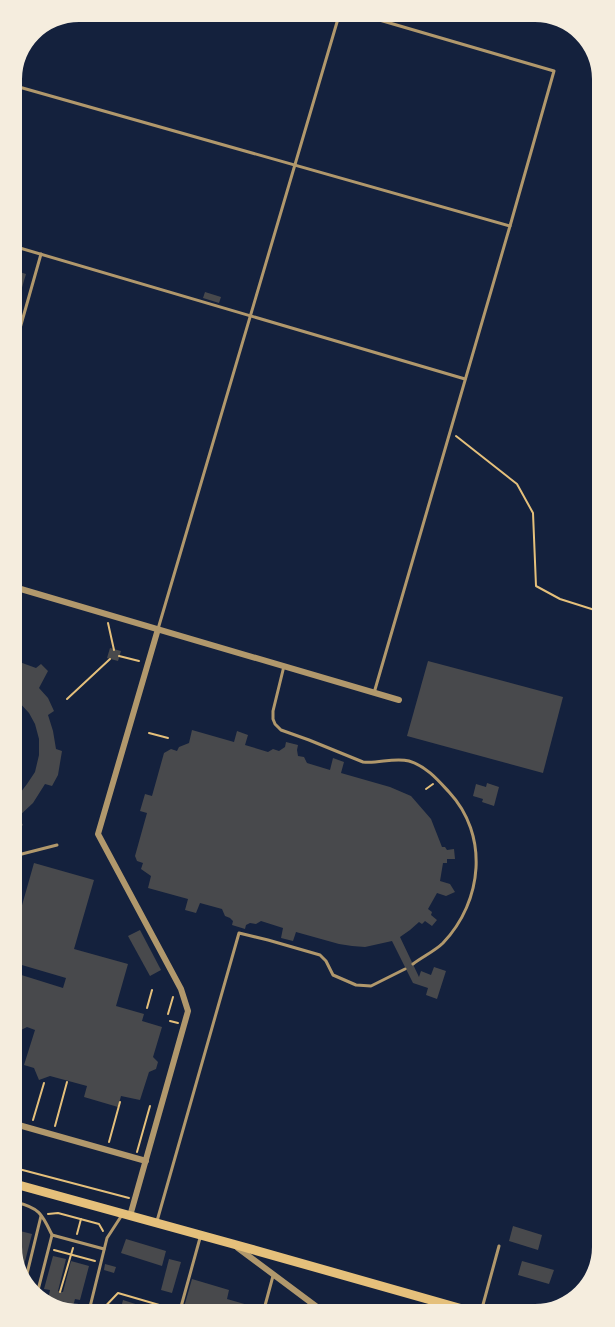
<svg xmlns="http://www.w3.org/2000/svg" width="615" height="1327" font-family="'Fira Sans',sans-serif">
<rect width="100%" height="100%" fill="#14213d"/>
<g fill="#48494c">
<polygon points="13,270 26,274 13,318"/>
<polygon points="205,292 221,297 219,303 203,298"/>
<polygon points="110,648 121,651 118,661 107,658"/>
<polygon points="14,660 36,668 41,664 48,671 39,688 48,698 54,711 48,715 53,731 56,749 62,751 58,775 52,786 45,784 33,803 18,817 23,825 14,832 14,801 27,784 35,772 39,755 39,739 35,724 29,713 18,701 21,689 14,687"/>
<polygon points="428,661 563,697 543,773 407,736"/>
<polygon points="192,730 234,742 237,731 248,735 245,745 268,752 273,749 279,751 285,747 286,742 298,745 297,750 298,756 304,757 307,763 330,770 333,758 344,762 341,773 390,787 411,796 431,819 442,847 445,847 447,850 454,849 455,859 447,859 447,863 443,863 440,881 450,884 455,892 446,896 437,893 428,909 432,912 431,915 437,920 432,926 425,921 422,924 419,922 410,930 400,937 419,977 421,971 431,975 434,967 446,971 437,999 426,995 428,988 413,983 392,941 365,947 352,946 339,944 296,932 293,941 281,938 283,928 261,921 256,924 250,923 246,925 245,929 232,925 233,921 230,918 225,916 222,909 200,903 196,913 185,910 188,899 148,888 151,876 141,869 143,863 137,861 135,856 147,813 140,811 145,794 152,796 164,753 171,749 177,751 179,747 189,743"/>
<polygon points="487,783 499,787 494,806 482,802 483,799 473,796 476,784 486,787"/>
<polygon points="34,863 94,880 74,949 128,964 116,1006 144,1014 142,1021 162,1027 153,1057 158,1062 156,1069 149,1072 140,1100 121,1096 118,1107 84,1097 87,1086 50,1076 39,1080 34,1068 24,1065 35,1030 27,1027 21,1030 19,1027 15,1029 15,1012 18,1010 20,1003 15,1001 15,973 63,988 66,978 15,963 15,930"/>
<polygon points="140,930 161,970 150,976 128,936"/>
<polygon points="513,1226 542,1235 538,1250 509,1241"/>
<polygon points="16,1230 32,1234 21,1277 16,1270"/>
<polygon points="126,1239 166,1251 162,1266 121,1253"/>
<polygon points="53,1256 66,1259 58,1291 60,1292 63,1292 71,1261 89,1266 80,1300 75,1299 71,1314 47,1304 50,1290 44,1289"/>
<polygon points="169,1259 181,1262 172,1293 161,1290"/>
<polygon points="522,1261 554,1270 549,1284 518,1275"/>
<polygon points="105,1264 116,1267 114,1273 104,1270"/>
<polygon points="192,1279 229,1290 227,1299 255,1307 253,1314 182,1314"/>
<polygon points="123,1300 154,1310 155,1306 169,1310 168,1314 126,1314 120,1312"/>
</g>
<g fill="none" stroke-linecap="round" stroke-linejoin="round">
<g stroke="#e5c07b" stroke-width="2">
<polyline points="456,436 517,484 533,513 536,586 560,599 601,612"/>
<polyline points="108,623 114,650"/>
<polyline points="119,656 139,661"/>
<polyline points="67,699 110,659"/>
<polyline points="149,733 168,738"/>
<polyline points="426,789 433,784"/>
<polyline points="147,1008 152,990"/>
<polyline points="168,1014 173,997"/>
<polyline points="170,1021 178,1023"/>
<polyline points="33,1120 44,1083"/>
<polyline points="55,1126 67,1082"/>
<polyline points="109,1142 120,1102"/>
<polyline points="137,1152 150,1106"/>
<polyline points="15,1168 129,1198"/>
<polyline points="48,1214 58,1213 99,1224 103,1231"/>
<polyline points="77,1234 81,1219"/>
<polyline points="54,1250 95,1261"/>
<polyline points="60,1292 73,1248"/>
<polyline points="97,1315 118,1293 173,1309"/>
</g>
<g stroke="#b1986c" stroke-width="3">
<polyline points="352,12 554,71 510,226"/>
<polyline points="12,85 510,226 374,693"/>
<polyline points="13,246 465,379"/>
<polyline points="13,353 41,254"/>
<polyline points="158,629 340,12"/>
<path d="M284,666L273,711V719L275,724L281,730L309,740L363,762C378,764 394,757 409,761C426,766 438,780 449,792C489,835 483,901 443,943C435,951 422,957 413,964"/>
<polyline points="14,856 57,845"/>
<path d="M15,1202C40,1208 42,1214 52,1235L36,1298"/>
<polyline points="157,1221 239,933 268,940 320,955 326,961 333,975 356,985 371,986 405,969"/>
<polyline points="52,1235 104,1249"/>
<polyline points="25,1282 41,1216"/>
<polyline points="481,1312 499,1246"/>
<polyline points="263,1313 273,1276"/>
<polyline points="179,1314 200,1238"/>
<polyline points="88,1315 107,1238 122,1215"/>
</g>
<g stroke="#b1986c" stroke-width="6">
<polyline points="14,587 399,700"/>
<polyline points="15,1124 146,1161"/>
<polyline points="130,1216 188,1011 181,989 98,834 158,629"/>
<polyline points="238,1248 325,1313"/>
</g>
<polyline stroke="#e5c07b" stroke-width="9" points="15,1184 233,1244 473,1312"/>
</g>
<path d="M0 0H615V1327H0ZM79 22H535A57 57 0 0 1 592 79V1247A57 57 0 0 1 535 1304H79A57 57 0 0 1 22 1247V79A57 57 0 0 1 79 22Z" fill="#f5edde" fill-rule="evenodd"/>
</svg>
